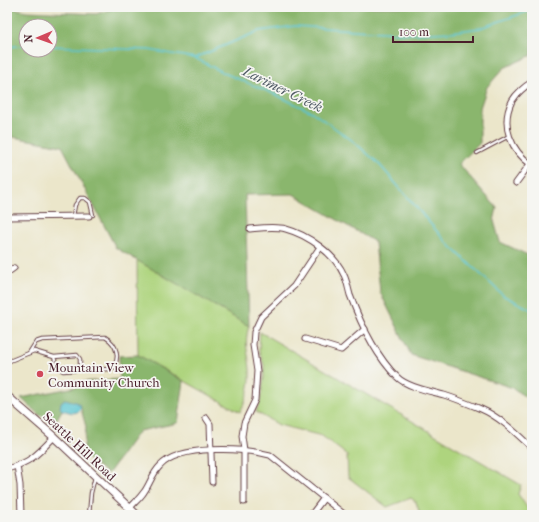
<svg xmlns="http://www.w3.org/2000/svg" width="539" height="522" font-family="'IM FELL French Canon',serif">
<rect width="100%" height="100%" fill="#f6f6f2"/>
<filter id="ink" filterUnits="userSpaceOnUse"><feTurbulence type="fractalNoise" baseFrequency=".025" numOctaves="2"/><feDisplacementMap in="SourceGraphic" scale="8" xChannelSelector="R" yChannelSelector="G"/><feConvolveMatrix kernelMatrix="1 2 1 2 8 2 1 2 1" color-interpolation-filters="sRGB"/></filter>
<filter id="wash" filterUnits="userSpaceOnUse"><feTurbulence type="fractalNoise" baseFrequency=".012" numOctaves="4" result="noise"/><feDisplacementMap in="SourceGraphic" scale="16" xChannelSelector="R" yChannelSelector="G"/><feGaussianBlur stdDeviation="0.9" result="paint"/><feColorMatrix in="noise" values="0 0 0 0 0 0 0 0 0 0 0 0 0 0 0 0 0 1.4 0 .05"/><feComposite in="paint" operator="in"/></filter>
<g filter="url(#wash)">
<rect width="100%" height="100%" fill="#ebe6ca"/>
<g fill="#aed47e" stroke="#7c7a54">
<path d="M137,260L249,326C243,346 249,352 250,370C251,385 247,399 240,412L138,355Z"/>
<polygon points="260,332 521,485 518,494 528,509 532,512 532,515 421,515 420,514 416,502 411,498 387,507 348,477 347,455 322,436 279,425 256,412 260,402 264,377 264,365 259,351"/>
</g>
<g fill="#8ab66d" stroke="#6a6a4c" fill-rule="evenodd">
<path d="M7,7L27,11L96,14L118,7H532V55L504,68L487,87L480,108V143L459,164L497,208L494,221L500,242L532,257V402L513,388L411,355L380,292L375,242L293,194L245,195L249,326L116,248L62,146L7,136ZM26,26H50V50H26Z"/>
<polygon points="138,355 184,381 178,423 139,431 108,474 83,455 86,427 80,405 60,408 62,410 56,421 54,423 38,414 21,398 80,386 81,382 120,379 119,356"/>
</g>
<path fill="#57c4d0" stroke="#50727e" d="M65,399L76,402L80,405L81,408C76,416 70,412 62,410L60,408L61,402Z"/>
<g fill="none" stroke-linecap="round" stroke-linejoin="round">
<g stroke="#57c4d0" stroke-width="1.5">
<polyline points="50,46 149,50 195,58 224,73 274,94 312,112 353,141 379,164 447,243 504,296 532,310"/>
<polyline points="7,47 26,45"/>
<polyline points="195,58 259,31 295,26 414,34 451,32 480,28 532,10"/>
</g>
</g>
</g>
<g filter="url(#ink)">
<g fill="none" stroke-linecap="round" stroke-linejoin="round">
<defs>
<g id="lane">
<polyline points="477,153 509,136"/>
<polyline points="73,216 75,205 80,198 85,198 90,202 93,215"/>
<path d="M29,353L36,342L42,340L105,337C117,344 121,358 112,369L85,370L80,367"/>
<polyline points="7,362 34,351 54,357 77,355 80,359 80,367 77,370 63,371 57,367 54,357"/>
<polyline points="89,515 91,493 95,477"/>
</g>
<g id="street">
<path d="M532,82C525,86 516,94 512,101C500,125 511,151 532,165"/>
<polyline points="516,183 530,164"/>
<polyline points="7,217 89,216"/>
<path d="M250,229C261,228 275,226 286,229C308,235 335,254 344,275C347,281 348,288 350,295C360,322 376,356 397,377C407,387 430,391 444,395C457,399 469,404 481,409C500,417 517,434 532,448"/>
<polyline points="7,273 14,268"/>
<polyline points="305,339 341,350 365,329"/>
<polyline points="206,418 210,424 212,482"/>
<polyline points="17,466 20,485 21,515"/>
<path d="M7,469C31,462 37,455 54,437"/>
<polyline points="244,502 244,450 242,436 244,423 255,400 257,371 253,345 254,332 261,317 294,286 320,247"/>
<path d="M130,508C134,503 140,498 144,492C150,484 152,474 160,466C180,444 243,448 270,455L345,515"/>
<polyline points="311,515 324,498"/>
</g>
<polyline id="secondary" points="7,396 54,437 137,515"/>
</defs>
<use href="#lane" stroke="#623d43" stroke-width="4.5"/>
<use href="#street" stroke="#623d43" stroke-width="7"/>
<use href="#secondary" stroke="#623d43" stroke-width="9"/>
<use href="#lane" stroke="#fff" stroke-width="2.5"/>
<use href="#street" stroke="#fff" stroke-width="5"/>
<use href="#secondary" stroke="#fff" stroke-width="7"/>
</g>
</g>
<circle fill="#d1495b" stroke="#f6f6f2" stroke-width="1.5" cx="40" cy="374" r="4"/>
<g text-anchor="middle" stroke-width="3.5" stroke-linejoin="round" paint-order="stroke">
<g font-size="13" fill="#4a1f2b" stroke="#f6f6f2" text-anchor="start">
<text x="48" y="372">Mountain View<tspan x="48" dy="15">Community Church</tspan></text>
</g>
<g font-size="13" fill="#4a1f2b" stroke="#f6f6f2">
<text transform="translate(80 446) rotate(43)" y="5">Seattle Hill Road</text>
</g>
<g font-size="14" font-style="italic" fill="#4f5965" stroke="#f6f6f2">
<text transform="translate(283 89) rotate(26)" y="5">Larimer Creek</text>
</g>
</g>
<rect width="539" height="522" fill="none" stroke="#f6f6f2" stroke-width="24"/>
<g transform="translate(38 38) rotate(268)"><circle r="19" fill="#f6f6f2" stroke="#b1a0a2"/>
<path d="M0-3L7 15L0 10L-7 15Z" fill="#d1495b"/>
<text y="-6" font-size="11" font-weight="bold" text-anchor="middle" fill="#4a1f2b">N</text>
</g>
<path d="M393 36v6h80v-6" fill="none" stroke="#4a1f2b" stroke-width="2"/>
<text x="399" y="36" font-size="12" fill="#4a1f2b" stroke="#f6f6f2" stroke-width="3" paint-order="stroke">100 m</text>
</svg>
